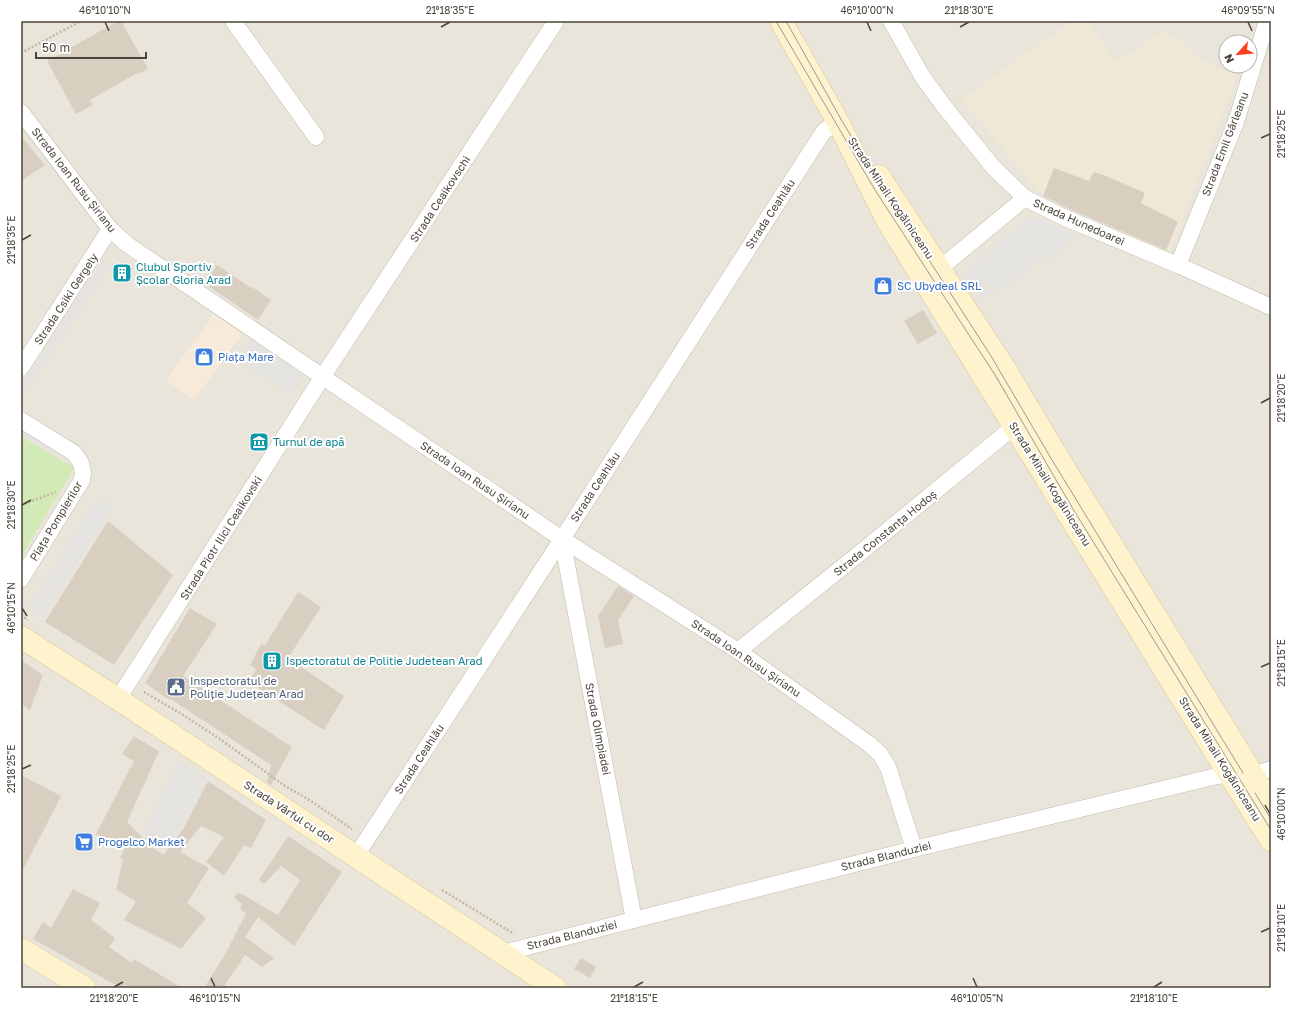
<svg xmlns="http://www.w3.org/2000/svg" width="1292" height="1009" font-family="'Golos Text',sans-serif">
<rect width="100%" height="100%" fill="#f6f3ec"/>
<path fill="#eae5da" fill-rule="evenodd" d="M21,21H1271V988H21ZM1226,42H1250V66H1226Z"/>
<polygon fill="#f7ead8" points="214,314 242,334 194,400 166,380"/>
<polygon fill="#efe8d6" points="1072,21 1089,21 1116,63 1164,30 1215,68 1238,74 1169,254 1038,191 962,99"/>
<polygon fill="#d2eab5" points="21,436 74,468 21,557"/>
<g fill="#e5e3e0">
<polygon points="1028,218 1036,218 1073,235 1059,253 1047,263 1039,256 1021,277 979,300 966,277 967,271"/>
<polygon points="103,259 110,264 21,399 21,387"/>
<polygon points="253,336 306,371 289,395 238,359"/>
<polygon points="21,424 58,447 53,454 21,434"/>
<polygon points="98,497 114,505 43,617 28,608"/>
<polygon points="178,761 208,778 169,851 143,836"/>
</g>
<g fill="#d8cfc1">
<polygon points="118,21 121,21 148,69 138,74 137,73 90,100 93,105 76,114 47,61"/>
<polygon points="21,136 45,165 21,181"/>
<polygon points="1054,168 1089,181 1094,172 1106,176 1145,193 1141,203 1178,222 1166,250 1067,208 1043,196"/>
<polygon points="217,265 251,288 252,287 271,300 258,320 204,283"/>
<polygon points="923,310 937,333 918,344 904,321"/>
<polygon points="108,521 173,575 114,665 45,622"/>
<polygon points="618,586 634,596 618,620 623,644 605,648 598,616"/>
<polygon points="298,592 321,607 288,658 344,696 324,730 249,682 256,669 250,665 261,644 265,645"/>
<polygon points="190,608 217,624 183,676 292,747 271,785 267,783 271,765 172,700 166,698 145,683"/>
<polygon points="21,660 43,675 30,710 21,704"/>
<polygon points="134,736 159,751 127,822 154,849 164,855 185,826 208,781 266,820 251,848 244,845 224,876 206,862 224,837 201,826 180,852 209,868 187,903 206,918 181,949 124,920 136,901 116,890 123,860 120,858 125,849 96,834 134,761 122,754"/>
<polygon points="21,775 61,796 21,874"/>
<polygon points="288,836 342,872 294,946 258,917 245,937 274,958 262,967 245,955 223,988 204,988 226,953 246,913 240,909 242,904 234,898 238,892 278,915 300,880 281,866 264,884 259,880"/>
<polygon points="73,889 100,903 91,920 115,938 109,947 132,963 134,959 182,988 121,988 33,939 43,922 51,928"/>
<polygon points="581,958 596,967 590,978 574,969"/>
</g>
<g fill="none" stroke-linecap="round" stroke-linejoin="round">
<defs>
<g id="street">
<polyline points="233,21 316,137"/>
<polyline points="891,21 922,76 943,105 993,167 1025,198 1063,217 1178,265 1271,307"/>
<polyline points="21,112 110,229 128,245 562,539 738,651 869,744 880,754 888,767 914,849"/>
<polyline points="1178,265 1236,122 1267,21"/>
<polyline points="939,269 1025,198"/>
<polyline points="21,368 110,229"/>
<polyline points="21,420 74,453 81,463 83,473 82,480 21,579"/>
<polyline points="562,539 634,920"/>
<polyline points="738,651 860,553 1022,420"/>
<polyline points="118,699 323,376 556,21"/>
<polyline points="356,856 562,539 818,140 824,131 838,122"/>
<polyline points="503,953 914,849 1217,776 1229,774 1253,775 1271,769"/>
</g>
<g id="secondary">
<polyline points="781,21 838,122 888,222 1217,755 1271,840"/>
<polyline points="879,176 1005,369 1057,456 1271,804"/>
<polyline points="21,637 118,699 555,988"/>
<polyline points="21,949 85,988"/>
</g>
</defs>
<use href="#street" stroke="#c2bbae" stroke-width="17"/>
<use href="#secondary" stroke="#d6c79b" stroke-width="23"/>
<g stroke="#c4b79f" stroke-width="2.5" stroke-dasharray="2 2" stroke-linecap="butt">
<polyline points="21,53 81,21"/>
<polyline points="21,505 56,492"/>
<polyline points="21,615 28,620"/>
<polyline points="144,692 180,713 217,737 285,786 311,801 352,829"/>
<polyline points="442,890 514,934"/>
</g>
<use href="#street" stroke="#fff" stroke-width="16"/>
<use href="#secondary" stroke="#fff3cd" stroke-width="22"/>
<g stroke="#9a9a9a" stroke-width="1">
<polyline points="776,21 875,190 995,375 1073,509 1271,830"/>
<polyline points="786,21 842,121 878,181 991,356 1052,460 1243,773"/>
<polyline points="1255,793 1271,819"/>
</g>
</g>
<path fill="none" stroke="#4b4439" stroke-width="1.5" d="M105,22L109,31M867,22L871,31M1248,22L1252,31M441,27L450,22M960,27L969,22M1261,138L1270,134M22,240L31,235M1261,403L1270,398M22,505L31,500M22,608L27,616M1261,667L1270,663M22,769L31,765M1265,805L1270,814M1261,932L1270,928M211,978L215,987M973,978L977,987M114,987L123,982M634,987L643,982M1154,987L1162,982"/>
<defs>
<symbol id="building-square" viewBox="-11 -11 22 22"><rect x="-9" y="-9" width="18" height="18" rx="4" fill="#0f9aa8" stroke="#fff"/><path d="M-4-6H4V6H1V3H-1V6H-4ZM-2.5-4.3h1.7v1.8h-1.7ZM.8-4.3h1.7v1.8H.8ZM-2.5-1h1.7V.8h-1.7ZM.8-1h1.7V.8H.8Z" fill="#fff"/></symbol>
<symbol id="shop-square" viewBox="-11 -11 22 22"><rect x="-9" y="-9" width="18" height="18" rx="4" fill="#3f7fe0" stroke="#fff"/><path d="M-5-2.5h2.3a2.7 3.5 0 0 1 5.4 0H5L5.5 6h-11ZM-1.5-2.5h3a1.5 2.3 0 0 0-3 0Z" fill="#fff"/></symbol>
<symbol id="museum-square" viewBox="-11 -11 22 22"><rect x="-9" y="-9" width="18" height="18" rx="4" fill="#0f9aa8" stroke="#fff"/><path d="M0-6L6-3V-2H-6V-3ZM-5-1h2V3h-2ZM-1-1h2V3h-2ZM3-1h2V3H3ZM-6 4H6V6H-6Z" fill="#fff"/></symbol>
<symbol id="civic-square" viewBox="-11 -11 22 22"><rect x="-9" y="-9" width="18" height="18" rx="4" fill="#5c6f8a" stroke="#fff"/><path d="M-.6-6.5H3V-4.5H.6V-3L4-1V1h2V6H-6V1h2V-1L-.6-3ZM-1.2 2.5V6h2.4V2.5Z" fill="#fff"/></symbol>
<symbol id="supermarket-square" viewBox="-11 -11 22 22"><rect x="-9" y="-9" width="18" height="18" rx="4" fill="#3f7fe0" stroke="#fff"/><path d="M-6-5.5h2.5l.6 2H6L4.5 2H-2.5L-4.4-4H-6ZM-1.5 3.2a1.3 1.3 0 1 0 .1 0ZM3 3.2a1.3 1.3 0 1 0 .1 0Z" fill="#fff"/></symbol>
</defs>
<g fill-rule="evenodd">
<use href="#building-square" x="111" y="262" width="22" height="22"/>
<use href="#shop-square" x="872" y="275" width="22" height="22"/>
<use href="#shop-square" x="193" y="346" width="22" height="22"/>
<use href="#museum-square" x="248" y="431" width="22" height="22"/>
<use href="#building-square" x="261" y="650" width="22" height="22"/>
<use href="#civic-square" x="165" y="676" width="22" height="22"/>
<use href="#supermarket-square" x="73" y="831" width="22" height="22"/>
</g>
<g text-anchor="middle" stroke-width="4" stroke-linejoin="round" paint-order="stroke">
<g font-size="11" fill="#4b4439" stroke="#fff">
<text transform="translate(1225 144) rotate(-69)" y="4">Strada Emil Gârleanu</text>
<text transform="translate(74 180) rotate(52)" y="4">Strada Ioan Rusu Șirianu</text>
<text transform="translate(891 198) rotate(56)" y="4">Strada Mihail Kogălniceanu</text>
<text transform="translate(440 199) rotate(-57)" y="4">Strada Ceaikovschi</text>
<text transform="translate(770 214) rotate(-57)" y="4">Strada Ceahlău</text>
<text transform="translate(1079 222) rotate(24)" y="4">Strada Hunedoarei</text>
<text transform="translate(66 299) rotate(-57)" y="4">Strada Csiki Gergely</text>
<text transform="translate(475 480) rotate(34)" y="4">Strada Ioan Rusu Șirianu</text>
<text transform="translate(1050 484) rotate(58)" y="4">Strada Mihail Kogălniceanu</text>
<text transform="translate(595 487) rotate(-57)" y="4">Strada Ceahlău</text>
<text transform="translate(56 521) rotate(-59)" y="4">Piața Pompierilor</text>
<text transform="translate(885 533) rotate(-39)" y="4">Strada Constanța Hodoș</text>
<text transform="translate(221 538) rotate(-58)" y="4">Strada Piotr Ilici Ceaikovski</text>
<text transform="translate(746 658) rotate(34)" y="4">Strada Ioan Rusu Șirianu</text>
<text transform="translate(598 729) rotate(79)" y="4">Strada Olimpiadei</text>
<text transform="translate(419 759) rotate(-57)" y="4">Strada Ceahlău</text>
<text transform="translate(1220 759) rotate(58)" y="4">Strada Mihail Kogălniceanu</text>
<text transform="translate(289 812) rotate(33)" y="4">Strada Vârful cu dor</text>
<text transform="translate(886 856) rotate(-14)" y="4">Strada Blanduziei</text>
<text transform="translate(572 935) rotate(-14)" y="4">Strada Blanduziei</text>
</g>
<g font-size="11" fill="#0d838f" stroke="#fff" text-anchor="start">
<text x="136" y="271">Clubul Sportiv<tspan x="136" dy="13">Școlar Gloria Arad</tspan></text>
<text x="273" y="446">Turnul de apă</text>
<text x="286" y="665">Ispectoratul de Politie Judetean Arad</text>
</g>
<g font-size="11" fill="#366cbe" stroke="#fff" text-anchor="start">
<text x="897" y="290">SC Ubydeal SRL</text>
<text x="218" y="361">Piața Mare</text>
<text x="98" y="846">Progelco Market</text>
</g>
<g font-size="11" fill="#4e5e75" stroke="#fff" text-anchor="start">
<text x="190" y="685">Inspectoratul de<tspan x="190" dy="13">Poliție Județean Arad</tspan></text>
</g>
</g>
<rect width="1292" height="1009" fill="none" stroke="#ffffff" stroke-width="44"/>
<g transform="translate(1238 54) rotate(243)"><circle r="19" fill="#ffffff" stroke="#b7b4b0"/>
<path d="M0-3L7 15L0 10L-7 15Z" fill="#fc3f1d"/>
<text y="-6" font-size="11" font-weight="bold" text-anchor="middle" fill="#4b4439">N</text>
</g>
<path d="M36 52v6h110v-6" fill="none" stroke="#4b4439" stroke-width="2"/>
<text x="42" y="52" font-size="12" fill="#4b4439" stroke="#ffffff" stroke-width="3" paint-order="stroke">50 m</text>
<rect x="22" y="22" width="1248" height="965" fill="none" stroke="#4b4439" stroke-width="1.5"/>
<g font-size="10" text-anchor="middle" fill="#4b4439">
<text x="105" y="14">46°10'10"N</text>
<text x="450" y="14">21°18'35"E</text>
<text x="867" y="14">46°10'00"N</text>
<text x="969" y="14">21°18'30"E</text>
<text x="1248" y="14">46°09'55"N</text>
<text transform="translate(1281 134) rotate(-90)" y="4">21°18'25"E</text>
<text transform="translate(11 240) rotate(-90)" y="4">21°18'35"E</text>
<text transform="translate(1281 398) rotate(-90)" y="4">21°18'20"E</text>
<text transform="translate(11 505) rotate(-90)" y="4">21°18'30"E</text>
<text transform="translate(11 608) rotate(-90)" y="4">46°10'15"N</text>
<text transform="translate(1281 663) rotate(-90)" y="4">21°18'15"E</text>
<text transform="translate(11 769) rotate(-90)" y="4">21°18'25"E</text>
<text transform="translate(1281 814) rotate(-90)" y="4">46°10'00"N</text>
<text transform="translate(1281 928) rotate(-90)" y="4">21°18'10"E</text>
<text x="114" y="1002">21°18'20"E</text>
<text x="215" y="1002">46°10'15"N</text>
<text x="634" y="1002">21°18'15"E</text>
<text x="977" y="1002">46°10'05"N</text>
<text x="1154" y="1002">21°18'10"E</text>
</g>
</svg>
